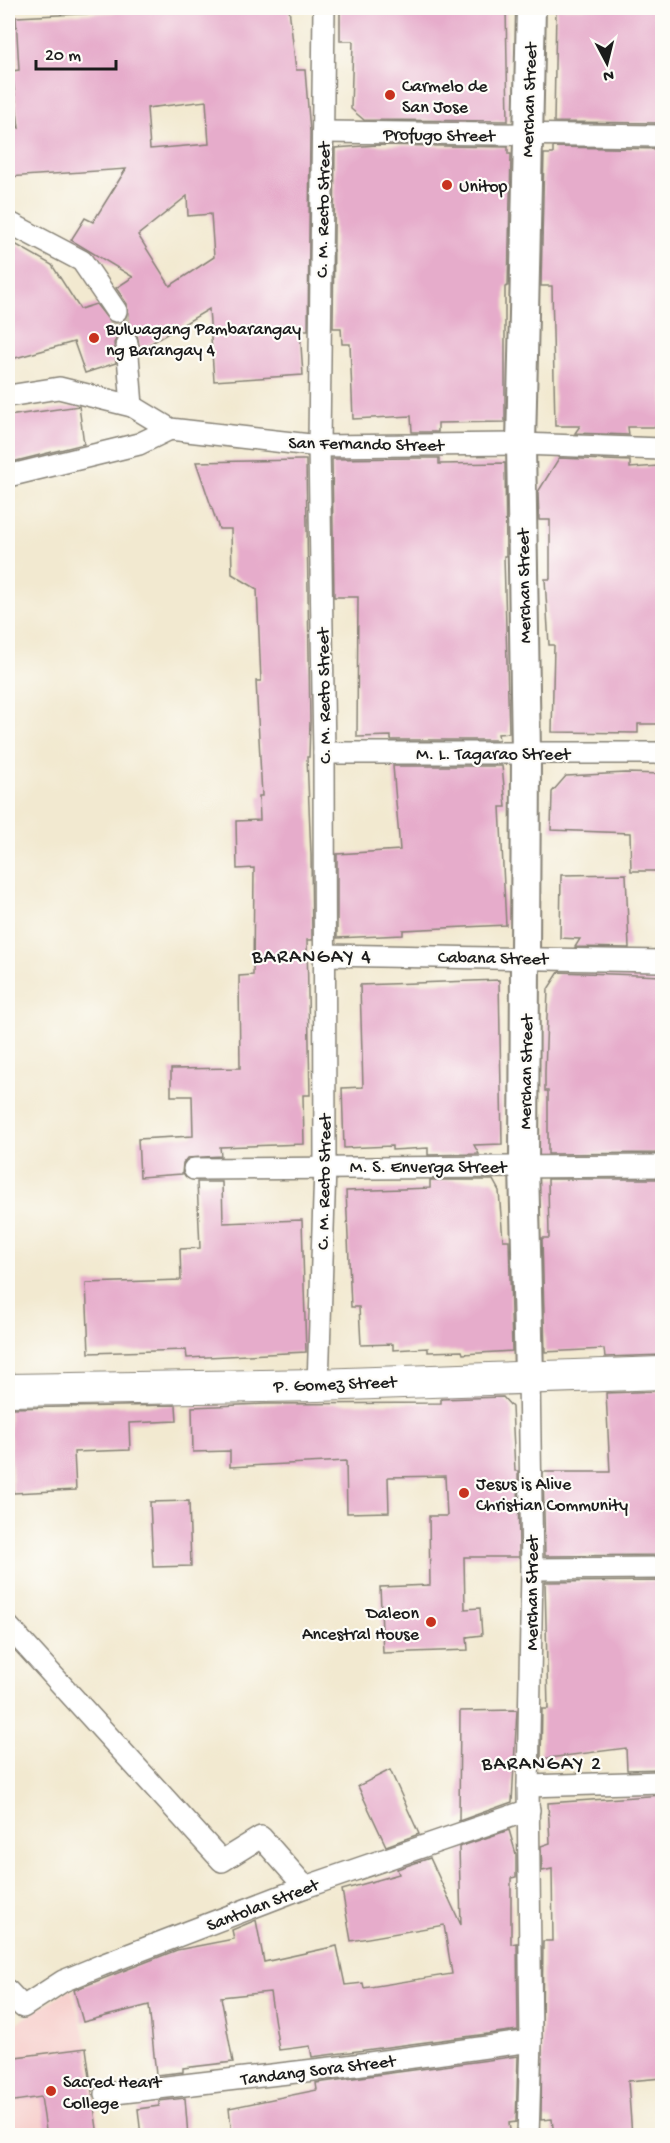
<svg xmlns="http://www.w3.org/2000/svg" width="670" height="2143" font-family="'Gochi Hand',sans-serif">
<rect width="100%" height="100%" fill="#fdfcf7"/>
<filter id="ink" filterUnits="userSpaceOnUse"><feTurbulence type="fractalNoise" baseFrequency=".0167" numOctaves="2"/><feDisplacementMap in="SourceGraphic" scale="12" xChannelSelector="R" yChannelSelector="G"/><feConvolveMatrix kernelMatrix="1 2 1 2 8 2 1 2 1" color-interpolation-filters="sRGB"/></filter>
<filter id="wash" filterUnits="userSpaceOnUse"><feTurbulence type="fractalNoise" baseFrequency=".008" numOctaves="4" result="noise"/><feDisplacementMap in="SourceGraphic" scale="24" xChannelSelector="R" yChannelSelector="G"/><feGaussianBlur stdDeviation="1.35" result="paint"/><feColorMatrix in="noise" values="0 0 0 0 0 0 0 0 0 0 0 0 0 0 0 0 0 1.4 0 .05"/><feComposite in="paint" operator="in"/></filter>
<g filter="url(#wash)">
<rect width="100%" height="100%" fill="#f2e9d0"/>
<polygon fill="#f7d0cd" points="71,1988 88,2047 100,2135 8,2136 8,2029"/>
<g id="blocks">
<g fill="#e6accb" fill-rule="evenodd">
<path d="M141,8H289L296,70H305L310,132L308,330H300L303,375L214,381L209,309L140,350L137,335L127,330L120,332L114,343L116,363L85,373L74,342L8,360V240L52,265L80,309L96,304L111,323L123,322L128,316L127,304L116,288L133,277L71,240L85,218L93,222L126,169L8,177V121L19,128L12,71L19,70L16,17L142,11ZM206,101L209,144L150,149L147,108ZM187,196L188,216L211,214L214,257L170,286L138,235Z"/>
<polygon points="340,8 506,8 508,121 364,120 351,109 353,41 340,41"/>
<polygon points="556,8 663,8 663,123 554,122"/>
<polygon points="377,145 508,147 508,154 511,154 508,286 505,287 505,422 438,423 438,432 412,432 411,416 353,419 350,344 342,344 341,328 333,328 335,148"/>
<polygon points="553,147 663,149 663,427 628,427 629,435 575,433 580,426 555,426 552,286 541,286 544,154 553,154"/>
<polygon points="79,406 84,444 8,463 8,416"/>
<polygon points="413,458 439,458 439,464 505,463 506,556 504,556 509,733 498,734 499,740 391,740 391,736 357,737 358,597 334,597 332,459"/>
<polygon points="559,458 630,461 630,468 658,466 660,525 663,525 663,724 638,724 638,733 552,732 554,645 549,645 545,579 550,579 550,520 539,520 538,492"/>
<polygon points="302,460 306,460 310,722 309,757 307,757 311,855 312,940 307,940 310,1095 303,1095 304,1144 220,1147 221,1156 187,1158 183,1163 182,1174 140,1177 138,1139 193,1136 192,1096 171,1096 171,1069 240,1068 239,976 253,975 254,868 237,869 236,821 260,820 259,796 262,796 256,681 261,681 257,589 232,574 231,529 219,529 196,462"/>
<polygon points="393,766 502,766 506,807 500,807 506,925 403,930 403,935 337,938 337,854 400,850"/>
<polygon points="626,773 663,774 663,871 631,871 630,833 551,830 552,792 566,776"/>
<polygon points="626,874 629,948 575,947 580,939 560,938 561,875"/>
<polygon points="559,972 663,976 663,1153 548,1154 548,1091 545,1091 545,1072 548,989"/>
<polygon points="499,980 502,1144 474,1145 479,1154 428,1155 428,1148 392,1150 392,1146 344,1148 342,1088 363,1087 360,985"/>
<polygon points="548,1179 663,1179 663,1355 605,1357 604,1349 545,1352 542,1238 549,1238"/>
<polygon points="430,1180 493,1180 499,1191 503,1240 509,1240 512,1351 463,1354 462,1351 428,1352 428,1348 393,1350 393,1344 361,1345 359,1307 351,1307 346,1191 430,1188"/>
<polygon points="197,1182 222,1182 223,1223 302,1220 306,1352 187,1358 186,1350 89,1353 86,1283 181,1280 180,1249 200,1248"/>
<polygon points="663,1391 663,1555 545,1556 543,1472 610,1472 606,1393"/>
<polygon points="503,1397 512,1407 515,1471 518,1471 519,1557 464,1557 465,1609 480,1608 482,1635 467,1637 468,1650 383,1653 380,1587 430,1585 429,1516 447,1516 445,1476 388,1477 389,1512 347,1513 346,1461 230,1467 230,1451 193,1452 192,1407 266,1404 441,1403 441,1399"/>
<polygon points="176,1405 177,1421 129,1423 130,1450 74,1452 76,1490 13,1493 9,1408"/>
<polygon points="189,1501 191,1566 153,1567 150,1502"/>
<polygon points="663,1581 663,1769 627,1770 626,1748 541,1759 542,1709 548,1709 545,1582"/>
<polygon points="517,1710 512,1802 459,1821 460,1711"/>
<polygon points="390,1770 419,1834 386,1846 358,1786"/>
<polygon points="663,1795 663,2078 628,2081 632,2136 554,2136 552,2119 541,2120 543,1941 553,1941 552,1869 542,1871 541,1846 550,1843 548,1803"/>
<polygon points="509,1830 516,1854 516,1877 511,1878 511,1944 517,1943 518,2030 312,2057 310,2046 279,2050 270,1992 221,1997 233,2062 183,2068 183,2072 156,2075 149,2005 83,2022 74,1990 177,1950 234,1939 232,1930 256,1920 264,1962 337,1946 345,1985 363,1983 364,1988 452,1974 444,1925 351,1941 342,1890 399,1874 397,1869 430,1858 461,1925 459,1847"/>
<polygon points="86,2048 98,2136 47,2136 41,2097 8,2102 8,2058"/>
<polygon points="518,2056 516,2122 509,2123 511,2136 232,2136 229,2108 317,2090 316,2083"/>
<polygon points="185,2098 188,2136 141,2136 138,2109 159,2106 159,2101"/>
</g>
</g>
</g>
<g filter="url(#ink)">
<use href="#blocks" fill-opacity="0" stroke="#878276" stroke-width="1.5"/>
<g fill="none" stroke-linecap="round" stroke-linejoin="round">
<polyline stroke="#c7c0ac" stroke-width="21" stroke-dasharray="21 10" stroke-linecap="butt" points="116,311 127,343"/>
<defs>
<g id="street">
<polyline points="323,132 662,136"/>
<polyline points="8,222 82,261 116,311"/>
<polyline points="127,343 132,406"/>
<polyline points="8,396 59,388 132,406 170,429 319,446 521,444 662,449"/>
<polyline points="8,476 139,444 170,429"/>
<polyline points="324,753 662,753"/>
<polyline points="324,955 662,961"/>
<polyline points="194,1169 662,1166"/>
<polyline points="318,1385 325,1167 324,753 319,446 324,8"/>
<polyline points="532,1569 662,1568"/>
<polyline points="8,1626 222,1861 261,1837 305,1887"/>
<polyline points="528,1786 662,1782"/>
<polyline points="8,1991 23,2007 63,1981 102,1965 305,1887 529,1810"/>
<polyline points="106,2094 340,2067 531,2041"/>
<polyline points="528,2136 531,2041 528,1786 532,1569 529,1376"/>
</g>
<polyline id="secondary" points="529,1376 524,1166 526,753 521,444 531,8"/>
<polyline id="primary" points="8,1390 318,1385 662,1373"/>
</defs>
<use href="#street" stroke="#878276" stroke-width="24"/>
<use href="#secondary" stroke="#878276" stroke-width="32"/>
<use href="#primary" stroke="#878276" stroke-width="34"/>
<use href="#street" stroke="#fff" stroke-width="21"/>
<use href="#secondary" stroke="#fff" stroke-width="28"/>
<use href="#primary" stroke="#fff" stroke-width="32"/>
</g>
</g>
<g fill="#c8321e" stroke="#fdfcf7" stroke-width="2">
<circle cx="390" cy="95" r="6"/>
<circle cx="447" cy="185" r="6"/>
<circle cx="94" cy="338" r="6"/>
<circle cx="464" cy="1493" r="6"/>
<circle cx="431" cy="1622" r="6"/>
<circle cx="51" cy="2091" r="6"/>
</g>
<g text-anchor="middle" stroke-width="4.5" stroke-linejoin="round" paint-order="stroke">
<g font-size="18" fill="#1c1c1c" stroke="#fdfcf7" text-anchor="start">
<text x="402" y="91">Carmelo de<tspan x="402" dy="21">San Jose</tspan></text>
<text x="459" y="191">Unitop</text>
<text x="106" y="334">Bulwagang Pambarangay<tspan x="106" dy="21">ng Barangay 4</tspan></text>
<text x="476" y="1489">Jesus is Alive<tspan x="476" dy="21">Christian Community</tspan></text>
<text x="419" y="1618" text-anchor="end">Daleon<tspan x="419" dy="21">Ancestral House</tspan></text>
<text x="63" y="2087">Sacred Heart<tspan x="63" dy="21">College</tspan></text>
</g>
<g font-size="18" fill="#1c1c1c" stroke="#fdfcf7">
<text transform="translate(528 100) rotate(-88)" y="6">Merchan Street</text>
<text transform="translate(439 134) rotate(1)" y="6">Profugo Street</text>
<text transform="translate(322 210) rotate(-89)" y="6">C. M. Recto Street</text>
<text transform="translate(366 443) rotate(1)" y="6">San Fernando Street</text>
<text transform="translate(523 586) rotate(-91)" y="6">Merchan Street</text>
<text transform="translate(323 696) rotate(-91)" y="6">C. M. Recto Street</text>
<text x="493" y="759">M. L. Tagarao Street</text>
<text transform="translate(493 957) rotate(1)" y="6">Cabana Street</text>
<text transform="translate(525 1072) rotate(-89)" y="6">Merchan Street</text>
<text x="428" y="1172">M. S. Enverga Street</text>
<text transform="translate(323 1182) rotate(-89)" y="6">C. M. Recto Street</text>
<text transform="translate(335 1383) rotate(-2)" y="6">P. Gomez Street</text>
<text transform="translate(531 1593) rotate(-90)" y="6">Merchan Street</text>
<text transform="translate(262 1904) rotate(-21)" y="6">Santolan Street</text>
<text transform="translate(318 2069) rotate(-7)" y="6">Tandang Sora Street</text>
</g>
<g font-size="20" letter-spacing="1.5" fill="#1c1c1c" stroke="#fdfcf7">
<text x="312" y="962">BARANGAY 4</text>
<text x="542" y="1769">BARANGAY 2</text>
</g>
</g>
<rect width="670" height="2143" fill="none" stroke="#fdfcf7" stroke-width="30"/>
<g transform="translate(607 63) rotate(173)" stroke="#fdfcf7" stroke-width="4.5" paint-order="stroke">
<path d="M0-4.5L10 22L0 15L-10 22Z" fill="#1c1c1c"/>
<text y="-9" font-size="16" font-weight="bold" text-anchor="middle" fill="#1c1c1c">N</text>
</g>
<path d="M36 60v9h80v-9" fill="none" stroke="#1c1c1c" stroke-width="3"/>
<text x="45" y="60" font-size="18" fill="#1c1c1c" stroke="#fdfcf7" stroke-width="4.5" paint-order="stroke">20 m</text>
</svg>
